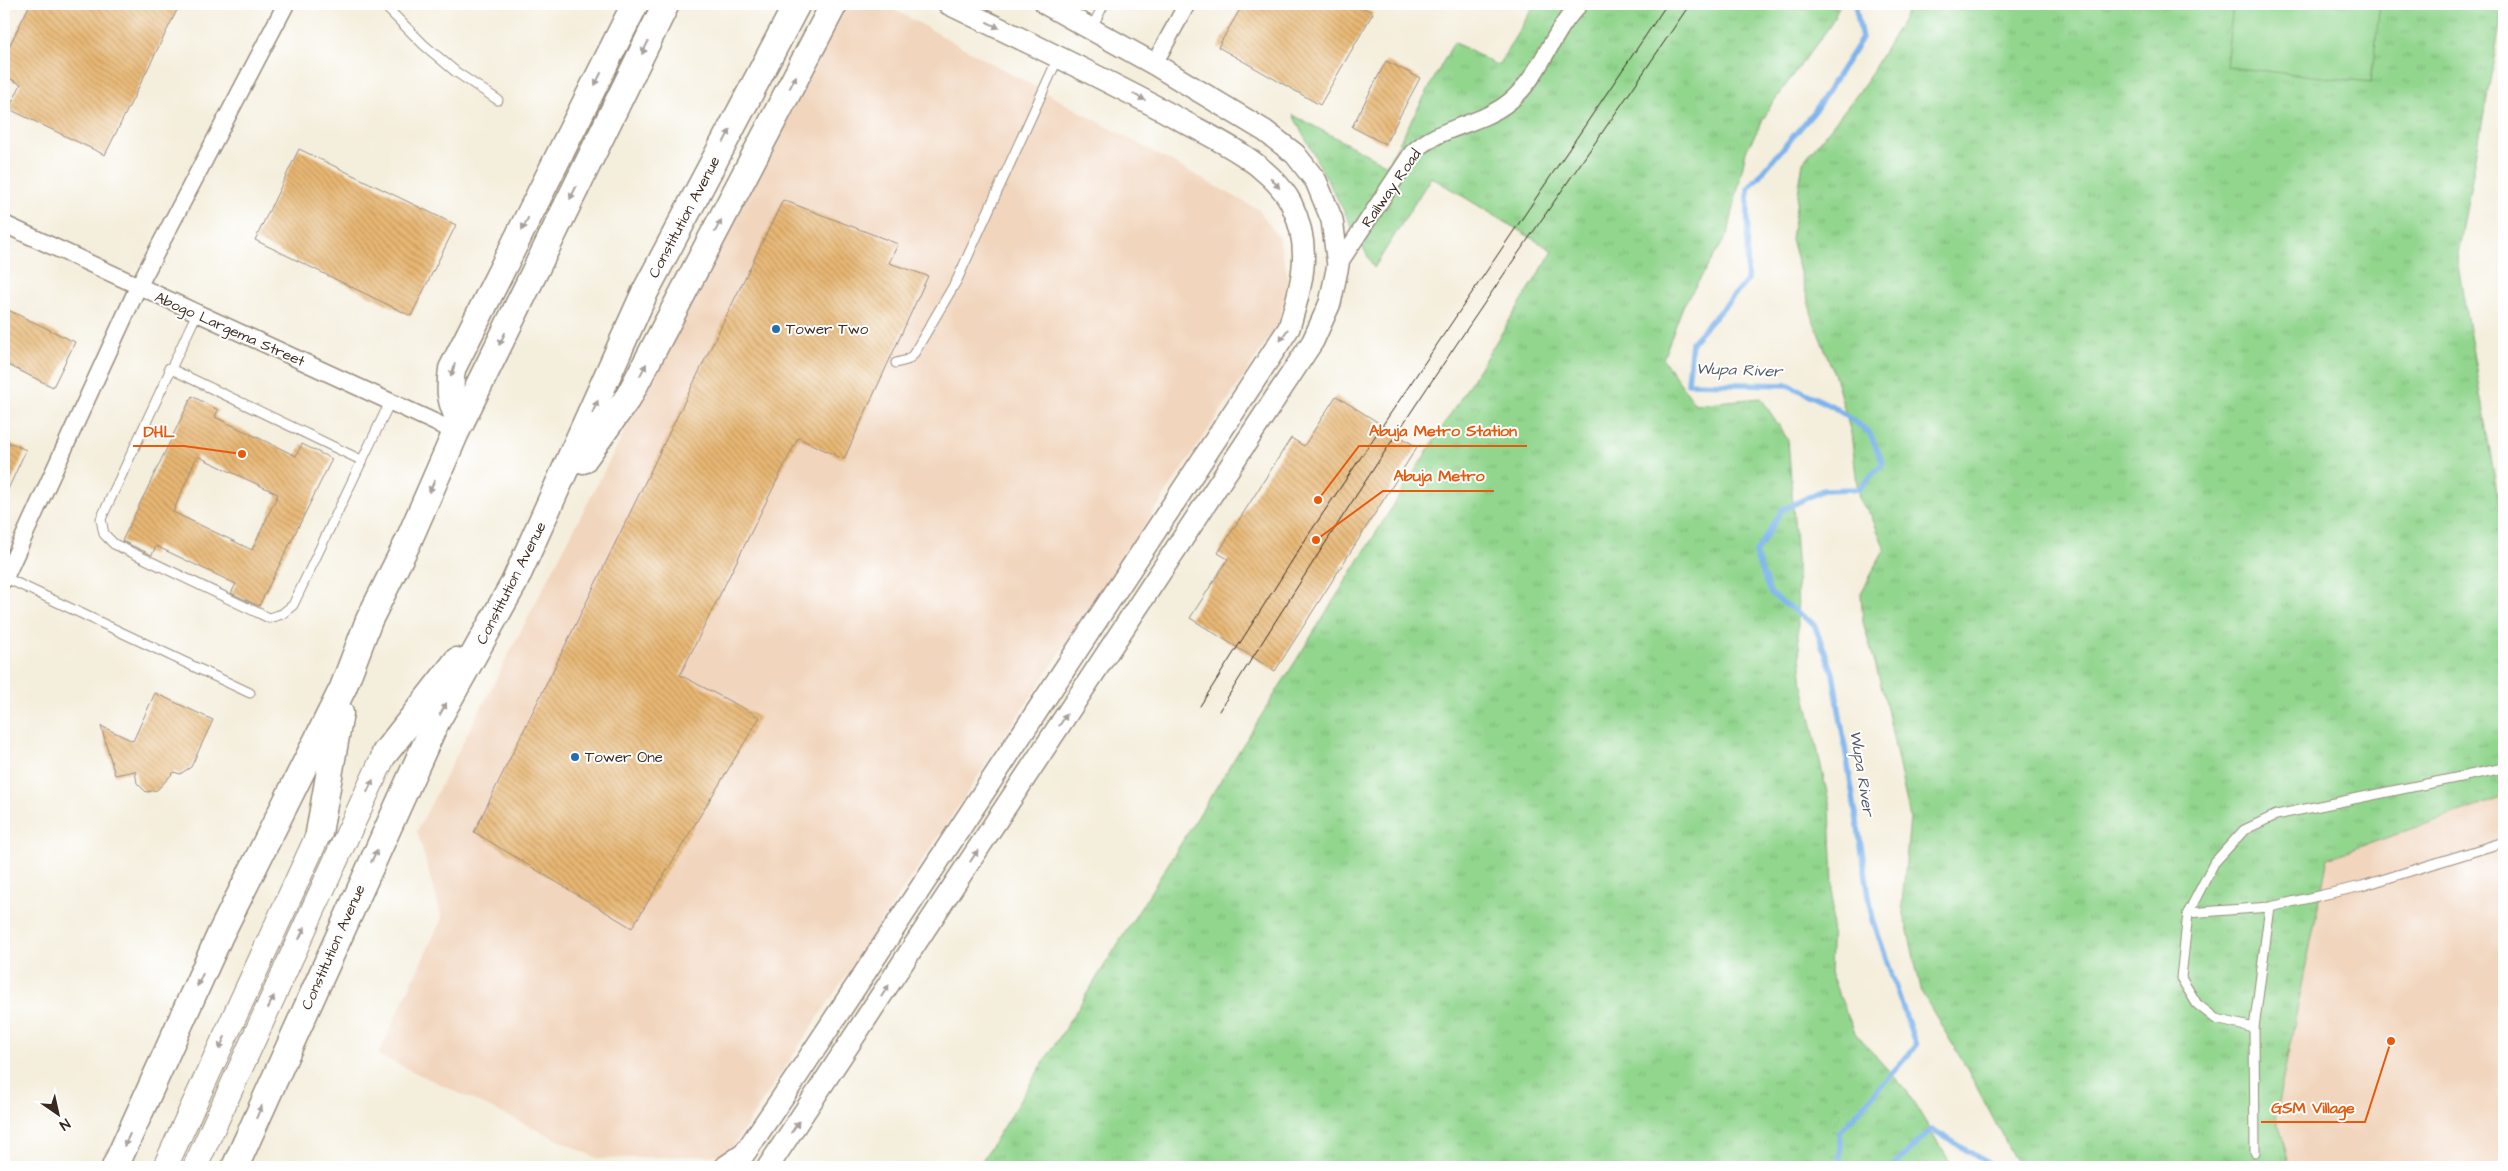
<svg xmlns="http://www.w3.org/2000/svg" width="2508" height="1171" font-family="'Architects Daughter',sans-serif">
<defs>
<pattern id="grass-tufts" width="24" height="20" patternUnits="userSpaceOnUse" patternTransform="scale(1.25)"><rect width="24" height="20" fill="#92d68e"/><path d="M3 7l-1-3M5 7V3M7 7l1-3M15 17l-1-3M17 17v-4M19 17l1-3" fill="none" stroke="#7fb87a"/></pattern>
<pattern id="building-back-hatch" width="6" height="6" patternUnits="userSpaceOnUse" patternTransform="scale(1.25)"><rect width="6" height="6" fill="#e8b773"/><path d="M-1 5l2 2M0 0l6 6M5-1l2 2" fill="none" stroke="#bd955e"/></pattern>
</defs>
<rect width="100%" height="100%" fill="#fff"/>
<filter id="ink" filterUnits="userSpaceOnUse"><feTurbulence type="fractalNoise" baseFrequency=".02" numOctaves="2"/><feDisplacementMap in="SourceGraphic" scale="10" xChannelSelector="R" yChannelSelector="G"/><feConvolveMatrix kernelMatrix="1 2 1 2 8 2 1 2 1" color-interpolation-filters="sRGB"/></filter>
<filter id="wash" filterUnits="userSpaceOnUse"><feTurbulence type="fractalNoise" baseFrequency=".0096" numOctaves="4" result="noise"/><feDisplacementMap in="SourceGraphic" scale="20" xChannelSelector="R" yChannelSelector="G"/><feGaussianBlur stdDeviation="1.12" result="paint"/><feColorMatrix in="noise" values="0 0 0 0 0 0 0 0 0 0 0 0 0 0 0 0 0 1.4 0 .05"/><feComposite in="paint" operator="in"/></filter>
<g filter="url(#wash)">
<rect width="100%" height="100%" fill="#f4eedc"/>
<g fill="#f1d5bd">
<polygon points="847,4 884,4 1259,210 1279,238 1289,283 1279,323 727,1155 599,1159 378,1055 442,918 417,831"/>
<polygon points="2504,790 2504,1167 2252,1167 2328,824"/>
</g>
<g fill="url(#grass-tufts)" stroke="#668056">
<polygon points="1535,4 1840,4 1829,27 1771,105 1746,151 1728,234 1683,306 1663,359 1695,404 1761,398 1788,440 1797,558 1798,637 1803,686 1830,806 1833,887 1830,973 1855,1033 1906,1090 1953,1167 978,1167 1553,251 1431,177 1374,268 1293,115 1387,165 1454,42 1498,66"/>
<polygon points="1912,4 2504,4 2457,260 2504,533 2504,797 2328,858 2276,1113 2290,1167 2016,1167 2015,1160 1966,1067 1922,993 1902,905 1910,818 1885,699 1863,622 1861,593 1885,549 1871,515 1859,500 1851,433 1835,376 1814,322 1791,239 1803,162 1863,87"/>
</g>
<polygon fill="#92d68e" stroke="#668056" points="2233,4 2380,4 2371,82 2226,67"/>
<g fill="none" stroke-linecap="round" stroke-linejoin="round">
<g stroke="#7db4ec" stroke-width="5.5">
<polyline points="1840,1167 1840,1132 1916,1046 1873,920 1833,673 1814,624 1771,594 1755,554 1782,510 1823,490 1859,489 1883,463 1869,432 1832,406 1789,385 1688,383 1692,342 1747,281 1748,189 1814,112 1862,38 1855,4"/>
<polyline points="1893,1167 1932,1129 1994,1167"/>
</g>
</g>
<g id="blocks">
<g fill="url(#building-back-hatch)" fill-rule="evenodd">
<polygon points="30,4 180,4 105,155 9,109 21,84 4,76 4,57"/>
<polygon points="1243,4 1356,4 1373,13 1320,105 1218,47"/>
<polygon points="1386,61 1420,78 1385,144 1352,127"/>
<polygon points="299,149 456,225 411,316 255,240"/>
<polygon points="783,200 898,244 889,263 928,276 844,459 798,438 680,675 760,717 632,928 474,832"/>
<polygon points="4,308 75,342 53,387 4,363"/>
<path d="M192,396L218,410L215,417L296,456L302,444L332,459L259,606L231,593L236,584L156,546L152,555L122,541ZM197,456L278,494L252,550L173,512Z"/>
<polygon points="1336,396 1417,447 1275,671 1190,618 1228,559 1218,553 1291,438 1304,446"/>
<polygon points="4,440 26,450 4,498"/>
<polygon points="155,693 213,720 191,767 180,774 174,772 157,790 146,792 137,783 135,771 115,775 101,726 133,741"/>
</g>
</g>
</g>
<g filter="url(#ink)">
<use href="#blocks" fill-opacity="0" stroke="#988c7d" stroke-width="1"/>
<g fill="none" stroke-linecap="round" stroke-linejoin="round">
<defs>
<g id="service">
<polyline points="383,4 424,45 456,72 498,100"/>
<polyline points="1091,29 1104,4"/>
<polyline points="197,313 101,519 104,534 114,544 269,618 282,614 293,605 390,402"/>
<polyline points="896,363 907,360 913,355 957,280 1058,58"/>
<polyline points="169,368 361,460"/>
<polyline points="4,577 250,693"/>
<polyline points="2188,913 2270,907 2362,886 2504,842"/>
<polyline points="2254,1028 2216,1019 2197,1004 2181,978 2188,913 2214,863 2244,830 2276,815 2504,768"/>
<polyline points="2255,1152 2254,1028 2270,907"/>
</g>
<g id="minor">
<polyline points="1154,64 1187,4"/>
<polyline points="4,224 456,432"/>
<path d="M1338,265L1412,153C1439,126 1479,126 1509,102C1541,77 1551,32 1580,4"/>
<polyline points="4,580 138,287 286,4"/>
</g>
<g id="tertiary">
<path d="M725,1167L744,1154L795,1079L1289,328C1302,282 1313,249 1291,203C1282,185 1260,166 1243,155C1222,141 1199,130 1177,118C1102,77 1025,41 949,4"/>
<polyline points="768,1167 1313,341 1330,303 1338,265 1332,220 1316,181 1295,154 1265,131 1154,64 1046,4"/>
</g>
<g id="secondary">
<polyline points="165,1167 319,833"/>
<polyline points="195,1167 385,753"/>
</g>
<g id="primary">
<path d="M461,423C450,402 449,392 452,369L635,4"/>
<polyline points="583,460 629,396 834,4"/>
<polyline points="385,753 457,661"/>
<polyline points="319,833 340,713"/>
<polyline points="115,1167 220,935 343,688 369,620 407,544 456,432 666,4"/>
<polyline points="235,1167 434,726 514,583 645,292 797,4"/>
</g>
</defs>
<use href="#service" stroke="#988c7d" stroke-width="11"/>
<use href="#minor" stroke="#988c7d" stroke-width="19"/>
<use href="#tertiary" stroke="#988c7d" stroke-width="24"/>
<use href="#secondary" stroke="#988c7d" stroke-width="26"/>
<use href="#primary" stroke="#988c7d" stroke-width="29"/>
<use href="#service" stroke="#fff" stroke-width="9"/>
<use href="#minor" stroke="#fff" stroke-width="16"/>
<use href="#tertiary" stroke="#fff" stroke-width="21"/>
<use href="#secondary" stroke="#fff" stroke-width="24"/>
<use href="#primary" stroke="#fff" stroke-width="26"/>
<g stroke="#3b2a1e" stroke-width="1">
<polyline points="1200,706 1309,534 1667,4"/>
<path d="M1219,711C1297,586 1376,463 1458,342C1534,228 1614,118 1690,4"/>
</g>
</g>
<defs><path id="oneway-solid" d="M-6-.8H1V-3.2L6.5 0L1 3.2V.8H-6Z" transform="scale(1.25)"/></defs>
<g fill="#a79f9a">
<use href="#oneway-solid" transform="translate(993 25) rotate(26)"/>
<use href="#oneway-solid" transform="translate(645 48) rotate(116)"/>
<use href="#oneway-solid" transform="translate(598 79) rotate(117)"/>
<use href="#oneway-solid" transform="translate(793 82) rotate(-62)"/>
<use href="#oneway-solid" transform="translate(1139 97) rotate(28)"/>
<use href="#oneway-solid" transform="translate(727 136) rotate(-62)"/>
<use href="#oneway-solid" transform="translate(1275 183) rotate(49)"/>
<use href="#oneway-solid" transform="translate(573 193) rotate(116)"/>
<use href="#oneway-solid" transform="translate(525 224) rotate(117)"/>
<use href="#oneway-solid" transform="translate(718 226) rotate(-62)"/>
<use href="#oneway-solid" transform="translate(1284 335) rotate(123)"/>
<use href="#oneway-solid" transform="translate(502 339) rotate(116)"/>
<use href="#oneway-solid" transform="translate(453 370) rotate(107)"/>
<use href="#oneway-solid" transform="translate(643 370) rotate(-62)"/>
<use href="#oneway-solid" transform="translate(595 407) rotate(-66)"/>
<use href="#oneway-solid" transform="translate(432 486) rotate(114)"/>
<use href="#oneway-solid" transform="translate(443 709) rotate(-61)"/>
<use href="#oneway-solid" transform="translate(1063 720) rotate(-57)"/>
<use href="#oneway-solid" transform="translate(370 786) rotate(-65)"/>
<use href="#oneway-solid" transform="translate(374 856) rotate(-65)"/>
<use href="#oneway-solid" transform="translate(974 856) rotate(-57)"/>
<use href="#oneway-solid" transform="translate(302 933) rotate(-65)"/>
<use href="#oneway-solid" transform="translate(200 980) rotate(114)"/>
<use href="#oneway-solid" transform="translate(885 991) rotate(-57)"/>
<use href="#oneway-solid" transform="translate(271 1002) rotate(-65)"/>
<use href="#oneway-solid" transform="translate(222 1043) rotate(115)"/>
<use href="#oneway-solid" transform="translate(259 1112) rotate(-66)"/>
<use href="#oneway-solid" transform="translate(795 1127) rotate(-56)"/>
<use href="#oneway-solid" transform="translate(127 1140) rotate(115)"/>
</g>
</g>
<g fill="#1f6fb2" stroke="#fff" stroke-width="2">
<circle cx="776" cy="329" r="5"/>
<circle cx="575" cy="757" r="5"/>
</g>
<g text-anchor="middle" stroke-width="4" stroke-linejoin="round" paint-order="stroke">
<g font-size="15" fill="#3b2a1e" stroke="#fff">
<text transform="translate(1391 188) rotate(-55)" y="5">Railway Road</text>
<text transform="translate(684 217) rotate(-62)" y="5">Constitution Avenue</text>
<text transform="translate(230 329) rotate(24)" y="5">Abogo Largema Street</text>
<text transform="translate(511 583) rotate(-63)" y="5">Constitution Avenue</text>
<text transform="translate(333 947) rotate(-66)" y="5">Constitution Avenue</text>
</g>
<g font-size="15" fill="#3b2a1e" stroke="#fff" text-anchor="start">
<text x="786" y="334">Tower Two</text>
<text x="585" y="762">Tower One</text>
</g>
<g font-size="16" font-style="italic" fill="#525a66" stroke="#fff">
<text transform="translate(1739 369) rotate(2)" y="6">Wupa River</text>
<text transform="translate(1863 773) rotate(81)" y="6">Wupa River</text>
</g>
</g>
<path fill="none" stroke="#e8590c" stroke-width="2" d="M1318 500L1359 446H1527M242 454L184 446H133M1316 540L1383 491H1494M2391 1041L2365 1122H2261"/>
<g fill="#e8590c" stroke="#fff" stroke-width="2">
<circle cx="1318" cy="500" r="5"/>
<circle cx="242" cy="454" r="5"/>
<circle cx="1316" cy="540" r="5"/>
<circle cx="2391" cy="1041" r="5"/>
</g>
<g font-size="16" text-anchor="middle" font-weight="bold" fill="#e8590c" stroke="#fff" stroke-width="4" stroke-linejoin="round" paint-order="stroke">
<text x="1443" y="436">Abuja Metro Station</text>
<text x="159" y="437">DHL</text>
<text x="1439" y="481">Abuja Metro</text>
<text x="2313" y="1113">GSM Village</text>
</g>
<rect width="2508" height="1171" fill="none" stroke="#fff" stroke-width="20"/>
<g transform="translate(58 1114) rotate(146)" stroke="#ffffff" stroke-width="4" paint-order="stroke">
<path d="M0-4L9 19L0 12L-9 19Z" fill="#3b2a1e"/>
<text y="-8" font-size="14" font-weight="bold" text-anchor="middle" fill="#3b2a1e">N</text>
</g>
</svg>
